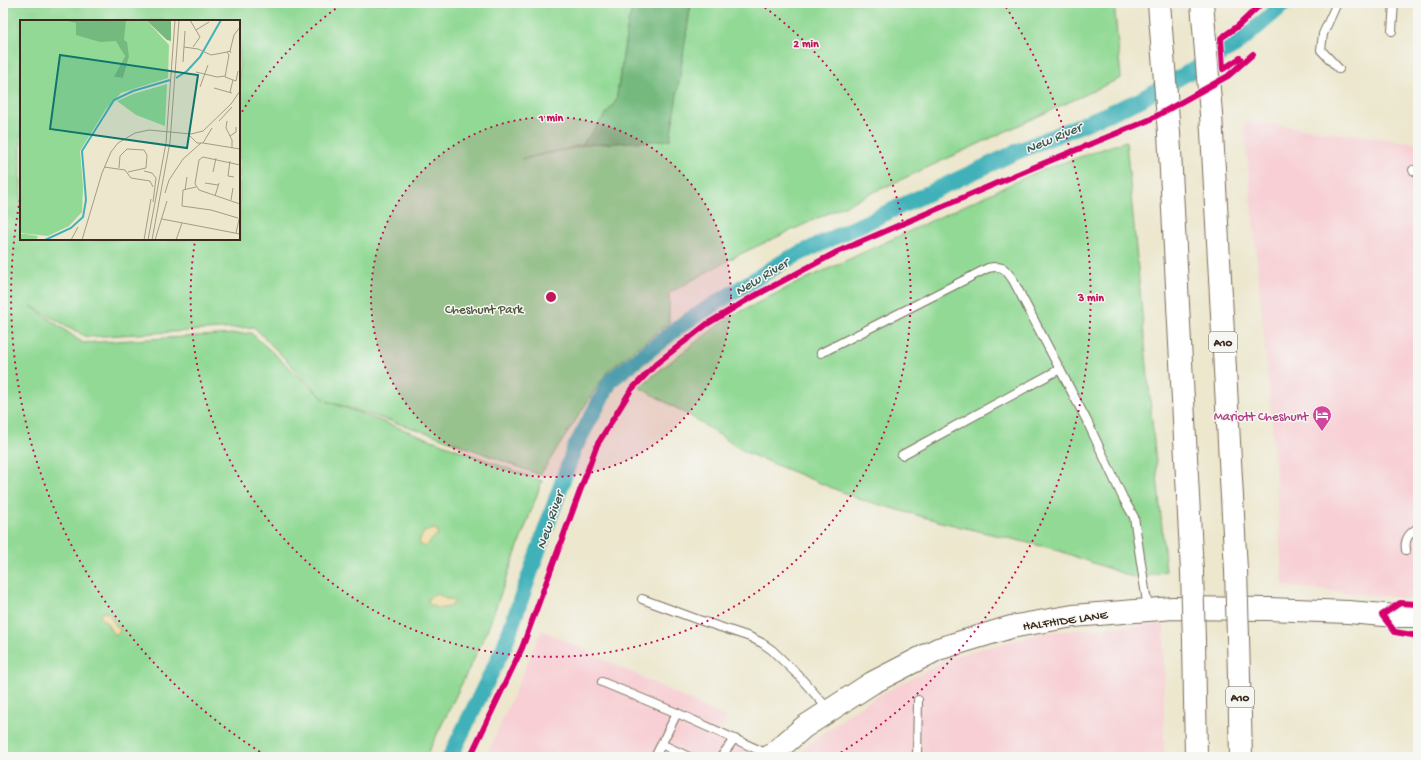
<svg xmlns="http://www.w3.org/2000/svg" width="1421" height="760" font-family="'Gochi Hand',sans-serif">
<rect width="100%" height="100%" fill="#f6f6f2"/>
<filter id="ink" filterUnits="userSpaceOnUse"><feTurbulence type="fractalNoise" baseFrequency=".025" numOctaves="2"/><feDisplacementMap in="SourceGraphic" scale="8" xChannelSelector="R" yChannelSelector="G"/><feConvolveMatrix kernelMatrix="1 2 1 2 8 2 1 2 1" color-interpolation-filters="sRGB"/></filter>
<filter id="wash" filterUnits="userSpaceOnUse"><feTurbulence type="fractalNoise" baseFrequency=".012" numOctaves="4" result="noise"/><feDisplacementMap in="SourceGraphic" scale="16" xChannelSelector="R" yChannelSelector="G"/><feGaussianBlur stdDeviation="0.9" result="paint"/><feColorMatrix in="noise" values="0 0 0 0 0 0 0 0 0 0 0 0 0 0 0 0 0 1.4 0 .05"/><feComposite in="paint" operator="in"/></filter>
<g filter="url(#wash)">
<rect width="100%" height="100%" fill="#ece7cd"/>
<g fill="#f7cfd4">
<polygon points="1244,121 1418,143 1418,600 1283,586 1273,433"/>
<polygon points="1164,624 1164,757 793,757 858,707 951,657 1046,632"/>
<polygon points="542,630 727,718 720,736 755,753 752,757 486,757"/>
</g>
<g fill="#91d994" stroke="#668259" fill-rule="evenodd">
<path d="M3,3H634L628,23L616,101L582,145L522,159L591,144L670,139L691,3H1114L1121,78L738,255L669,293V323L607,372L540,475L434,435L327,401L542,481L486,634L426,757H3ZM21,21H239V239H21ZM31,306L87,337L254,327L324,399L251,333L83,343Z"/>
<polygon points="1126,141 1166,571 1138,579 1054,549 945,523 859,499 745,452 692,417 639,387 679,355 728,318 791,286 1039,171"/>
</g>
<polygon fill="#74b97e" stroke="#58724e" points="634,3 691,3 670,140 582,145 616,101 628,23"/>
<g fill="#eeda9e" stroke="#94825e">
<path d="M434,529L438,531L437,535C432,538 430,543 425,547L421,545L419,541L424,532Z"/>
<path d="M438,594L446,599H450L454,601V603C446,611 436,609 428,603V598Z"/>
<path d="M103,612C110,612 110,616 113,621C115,625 118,627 120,630L118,634H113L106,622L101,619L100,615Z"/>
</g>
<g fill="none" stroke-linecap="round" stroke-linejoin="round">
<polyline stroke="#41b1b9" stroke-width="16" points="450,757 504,647 574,449 611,380 684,323 786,260 1014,153 1138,101 1235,46 1285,3"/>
</g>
</g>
<g filter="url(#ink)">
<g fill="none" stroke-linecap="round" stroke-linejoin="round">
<defs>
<g id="service">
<polyline points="1337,3 1323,34 1321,50 1339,69"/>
<polyline points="1392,31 1394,3"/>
<polyline points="1413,170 1418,173"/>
<path d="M821,353L988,268C1002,265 1005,268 1013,280L1087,421L1123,498L1134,517L1148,609"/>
<polyline points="902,455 1060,369"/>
<path d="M1406,550C1404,539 1409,533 1418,528"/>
<polyline points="642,599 699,620 750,637 762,643 772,650 798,675 829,710"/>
<polyline points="602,682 677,713 770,755"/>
<polyline points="661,744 689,757"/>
<polyline points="655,757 677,713"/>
<polyline points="721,757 734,739"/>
<polyline points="917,757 918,700"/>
</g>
<polyline id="secondary" points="769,757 804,727 872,683 938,649 1011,627 1073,616 1173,608 1268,609 1348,612 1396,616 1418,616"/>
<g id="trunk">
<polyline points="1159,3 1169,133 1192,572"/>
<polyline points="1202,3 1211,114 1236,570"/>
<polyline points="1238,637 1241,757"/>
<polyline points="1194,641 1196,757"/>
</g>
</defs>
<use href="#service" stroke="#796c5b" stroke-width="10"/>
<use href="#secondary" stroke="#796c5b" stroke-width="24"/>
<use href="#trunk" stroke="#796c5b" stroke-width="24"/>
<use href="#service" stroke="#fff" stroke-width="8"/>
<use href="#secondary" stroke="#fff" stroke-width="22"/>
<use href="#trunk" stroke="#fff" stroke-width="22"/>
<defs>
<g id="trunk-bridge">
<polyline points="1236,570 1238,637"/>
<polyline points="1192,572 1194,641"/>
</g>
</defs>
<use href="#trunk-bridge" stroke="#796c5b" stroke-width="24" stroke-linecap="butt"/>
<use href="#trunk-bridge" stroke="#fff" stroke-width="22"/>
<defs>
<g id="cycleway">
<polyline points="1240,58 1223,69 1221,38 1238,26 1262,3"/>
<polyline points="1418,604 1400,603 1382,615 1395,632 1418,636"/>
<polyline points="470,757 522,648 597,445 631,390 657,363 707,324 747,300 837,252 1025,171 1149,120 1228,76 1253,54"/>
</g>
</defs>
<use href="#cycleway" stroke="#f6f6f2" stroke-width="8"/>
<use href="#cycleway" stroke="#d6006c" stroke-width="6"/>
</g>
</g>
<circle cx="551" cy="297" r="180" fill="#c2185b" fill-opacity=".12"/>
<g fill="none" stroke="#c2185b" stroke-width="2" stroke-dasharray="2 4">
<circle cx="551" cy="297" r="180"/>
<path d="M239 117A360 360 0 0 1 342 4M760 4A360 360 0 1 1 195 241"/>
<path d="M265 755A540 540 0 0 1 21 194M1006 7A540 540 0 0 1 837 755"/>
</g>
<defs>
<symbol id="hotel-pin" viewBox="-11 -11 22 30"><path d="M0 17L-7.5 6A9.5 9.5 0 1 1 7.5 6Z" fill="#d1479c" stroke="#f6f6f2"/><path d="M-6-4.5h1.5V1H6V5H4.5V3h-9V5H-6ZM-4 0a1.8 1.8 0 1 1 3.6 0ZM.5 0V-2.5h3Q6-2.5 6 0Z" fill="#fff"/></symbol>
</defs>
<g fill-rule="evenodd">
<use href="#hotel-pin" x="1311" y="404" width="22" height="30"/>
</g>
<g text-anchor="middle" stroke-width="3" stroke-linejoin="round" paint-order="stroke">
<g fill="#f6f6f2" stroke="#73675e" stroke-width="1">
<rect x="1209" y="332" width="28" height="20" rx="3"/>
<rect x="1226" y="687" width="28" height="20" rx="3"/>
</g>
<g font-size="12" font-weight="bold" fill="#3b2a1e">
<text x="1223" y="346">A10</text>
<text x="1240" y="701">A10</text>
</g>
<g font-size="13" fill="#50563c" stroke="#f6f6f2">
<text x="484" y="313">Cheshunt Park</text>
</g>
<g font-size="13" fill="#b23c85" stroke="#f6f6f2" text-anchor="end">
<text x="1308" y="420">Mariott Cheshunt</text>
</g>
<g font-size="13" fill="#3b2a1e" stroke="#f6f6f2">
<text transform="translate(1065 619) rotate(-8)" y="5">HALFHIDE LANE</text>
</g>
<g font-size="14" font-style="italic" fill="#3d5954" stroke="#f6f6f2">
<text transform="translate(1053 137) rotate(-23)" y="5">New River</text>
<text transform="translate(761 276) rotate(-31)" y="5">New River</text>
<text transform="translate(549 520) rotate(-71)" y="5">New River</text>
</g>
</g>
<g transform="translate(20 20)">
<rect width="220" height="220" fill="#ece7cd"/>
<path d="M0,0H126L149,25L148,58L101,73L86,89L60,131L63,167L62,192L49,206L28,216L0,213ZM101,27L109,37L103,58L95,57L105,36ZM147,64L145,106L116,95L97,81L113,74ZM0,214H6L18,216L16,220H0Z" fill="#91d994" fill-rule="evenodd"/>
<path d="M44,0H106L104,20L107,22L109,37L103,58L94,57L105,36L96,21L80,22L56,15V3ZM126,0H151V21L147,20Z" fill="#74b97e"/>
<path fill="none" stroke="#41b1b9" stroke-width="2" d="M156,58L167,51L180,37L201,0M25,220L51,208L63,197L66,180L62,131L94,80L113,71L150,60"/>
<path fill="none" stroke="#a59b87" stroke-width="1" d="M170,0L180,17L173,27M176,10L189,2M164,27L178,29L191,35L207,32M210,31L214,15L220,7M211,33L210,31L207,32L209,35L205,57L216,61L218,51M163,42L165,11M176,52L197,57L205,56M180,67L188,45M194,68L212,73M210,72L213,60M199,101L212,87M207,101L206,108L212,120V128M169,115L177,123H183L192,108M210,116L216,112V107M183,123L220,129M210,141L208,156L214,157M220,145L183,137L179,140L175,164L179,170L220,184M84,147L105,150L111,158L130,161L133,167M99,148L100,136L107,129L124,130L127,135L126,148L108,152M124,151L132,153L136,158L133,182M193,152L196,138M185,163L198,165M176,167L163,170L162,186L191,190L218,198M165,170L167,157M145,173L149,160L163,139L181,123M195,176L199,163M211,180L213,168M142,199L220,214M216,213L220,195M51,220L58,207M62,220L82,153L91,132L98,123L115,113L129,110L171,114L183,111L211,84L220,71M124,220L131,179M128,220L146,123L155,0M132,220L150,122L159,0M135,220L147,181M156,220L162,203"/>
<path fill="#0f766e" fill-opacity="0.15" stroke="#0f766e" stroke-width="2" d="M40,35L178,55L167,128L30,109Z"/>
<rect width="220" height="220" fill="none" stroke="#3b2a1e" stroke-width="2"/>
</g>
<circle cx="551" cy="297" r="6" fill="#c2185b" stroke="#f6f6f2" stroke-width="2"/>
<g font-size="12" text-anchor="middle" font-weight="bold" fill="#c2185b" stroke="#f6f6f2" stroke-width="3" stroke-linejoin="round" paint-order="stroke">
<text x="806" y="47">2 min</text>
<text x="551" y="121">1 min</text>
<text x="1091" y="301">3 min</text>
</g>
<rect width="1421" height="760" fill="none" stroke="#f6f6f2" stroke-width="16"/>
</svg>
